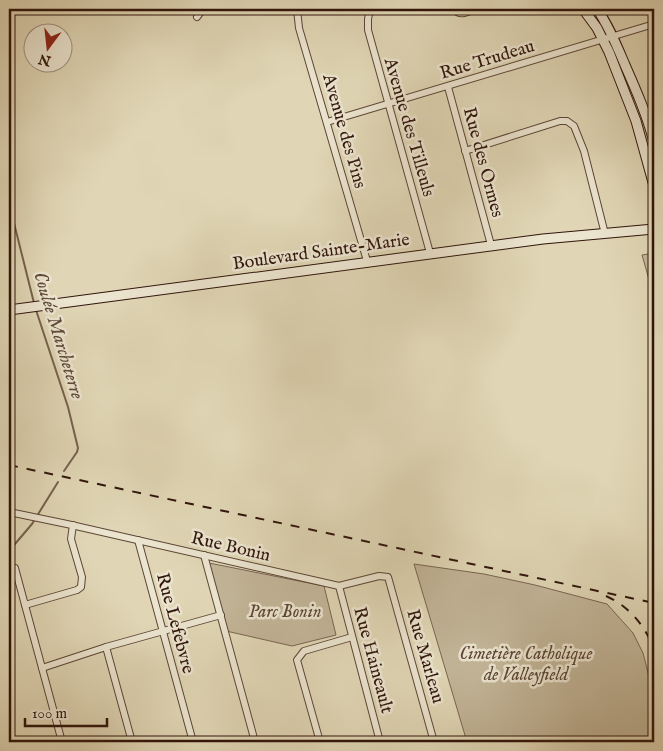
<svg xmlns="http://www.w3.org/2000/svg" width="663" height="751" font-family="'IM FELL English',serif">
<rect width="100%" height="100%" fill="#e0d6b5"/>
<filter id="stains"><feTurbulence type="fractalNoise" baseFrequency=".004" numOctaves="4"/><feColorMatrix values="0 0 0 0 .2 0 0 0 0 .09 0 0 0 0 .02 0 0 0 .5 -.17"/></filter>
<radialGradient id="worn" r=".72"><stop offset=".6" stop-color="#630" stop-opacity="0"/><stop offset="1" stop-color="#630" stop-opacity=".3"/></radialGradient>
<g fill="#c2b598" stroke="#796552">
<polygon points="654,253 654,297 642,255"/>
<polygon points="209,563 324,586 336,635 292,646 226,631"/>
<polygon points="414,564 484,574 535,585 607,604 633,633 643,653 654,696 654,742 467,742"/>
</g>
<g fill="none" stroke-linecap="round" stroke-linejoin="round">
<g stroke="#76614e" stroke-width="2">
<polyline points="9,203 34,303"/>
<polyline points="36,310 68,407 78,448 77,452 64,471"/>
<polyline points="9,551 32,524 58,482"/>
</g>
<defs>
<g id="street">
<polyline points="297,9 299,28 367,261"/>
<polyline points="370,9 368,19 368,30 430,253"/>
<path d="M454,9C460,17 468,12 476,9"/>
<polyline points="197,17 203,9"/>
<polyline points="448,87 491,245"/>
<polyline points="327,122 654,24"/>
<polyline points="465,151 560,121 567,121 574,126 584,151 605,234"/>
<polyline points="9,512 67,524 339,586 379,576 388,577 434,742"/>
<polyline points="138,540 193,742"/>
<polyline points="204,555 255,742"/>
<polyline points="15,568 62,742"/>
<polyline points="339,586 380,742"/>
<polyline points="25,605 77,590 81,587 82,577 71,539 73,525"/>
<polyline points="106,647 132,742"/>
<polyline points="42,668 106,647 221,615"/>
<polyline points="320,742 297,660 304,651 352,637"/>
</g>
<g id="secondary">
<polyline points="583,9 597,28 609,52 636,121 654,186"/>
<path d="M597,9C609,26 617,46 625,65C636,90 647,115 654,142"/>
<polyline points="9,310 543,239 654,229"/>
</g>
</defs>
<use href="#street" stroke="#5c4536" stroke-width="8"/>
<use href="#secondary" stroke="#30150b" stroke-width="11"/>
<use href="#street" stroke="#ebe4cf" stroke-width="6"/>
<use href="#secondary" stroke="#ebe4cf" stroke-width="9"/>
<g stroke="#30150b" stroke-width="2" stroke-dasharray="9 9" stroke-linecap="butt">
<polyline points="9,465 654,603"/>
<path d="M606,596C629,606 648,628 654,652"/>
</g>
</g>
<g text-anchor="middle" stroke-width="5" stroke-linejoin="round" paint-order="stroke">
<g font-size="18" fill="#30150b" stroke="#ebe4cf">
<text transform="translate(487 59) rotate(-17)" y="6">Rue Trudeau</text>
<text transform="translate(410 127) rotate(74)" y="6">Avenue des Tilleuls</text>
<text transform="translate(345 131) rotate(74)" y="6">Avenue des Pins</text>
<text transform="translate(484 162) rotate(75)" y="6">Rue des Ormes</text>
<text transform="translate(321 251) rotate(-8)" y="6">Boulevard Sainte-Marie</text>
<text transform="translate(231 546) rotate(13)" y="6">Rue Bonin</text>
<text transform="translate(176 623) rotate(75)" y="6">Rue Lefebvre</text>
<text transform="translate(426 656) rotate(74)" y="6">Rue Marleau</text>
<text transform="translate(374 660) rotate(75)" y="6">Rue Haineault</text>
</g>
<g font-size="18" font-style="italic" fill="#5c4535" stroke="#ebe4cf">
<text x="285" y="617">Parc Bonin</text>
<text x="526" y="659">Cimetière Catholique<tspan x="526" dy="21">de Valleyfield</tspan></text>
</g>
<g font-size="19" font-style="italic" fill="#5e4838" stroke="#ebe4cf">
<text transform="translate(60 335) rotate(73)" y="7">Coulée Marcheterre</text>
</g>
</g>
<rect width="663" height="751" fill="none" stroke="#e0d6b5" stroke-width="30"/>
<rect x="10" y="10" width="643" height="731" fill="none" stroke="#30150b" stroke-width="2.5"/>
<rect x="15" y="15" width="633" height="721" fill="none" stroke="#30150b"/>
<g transform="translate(48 48) rotate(195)"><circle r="24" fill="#ebe4cf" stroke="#a09181"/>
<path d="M0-4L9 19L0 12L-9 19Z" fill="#8f2418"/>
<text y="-8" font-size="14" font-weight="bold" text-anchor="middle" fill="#30150b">N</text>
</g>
<path d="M25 718v8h82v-8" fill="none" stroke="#30150b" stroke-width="2.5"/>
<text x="32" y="718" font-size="15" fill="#30150b" stroke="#ebe4cf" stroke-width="4" paint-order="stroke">100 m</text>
<rect width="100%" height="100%" filter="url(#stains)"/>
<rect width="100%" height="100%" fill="url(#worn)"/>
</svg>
